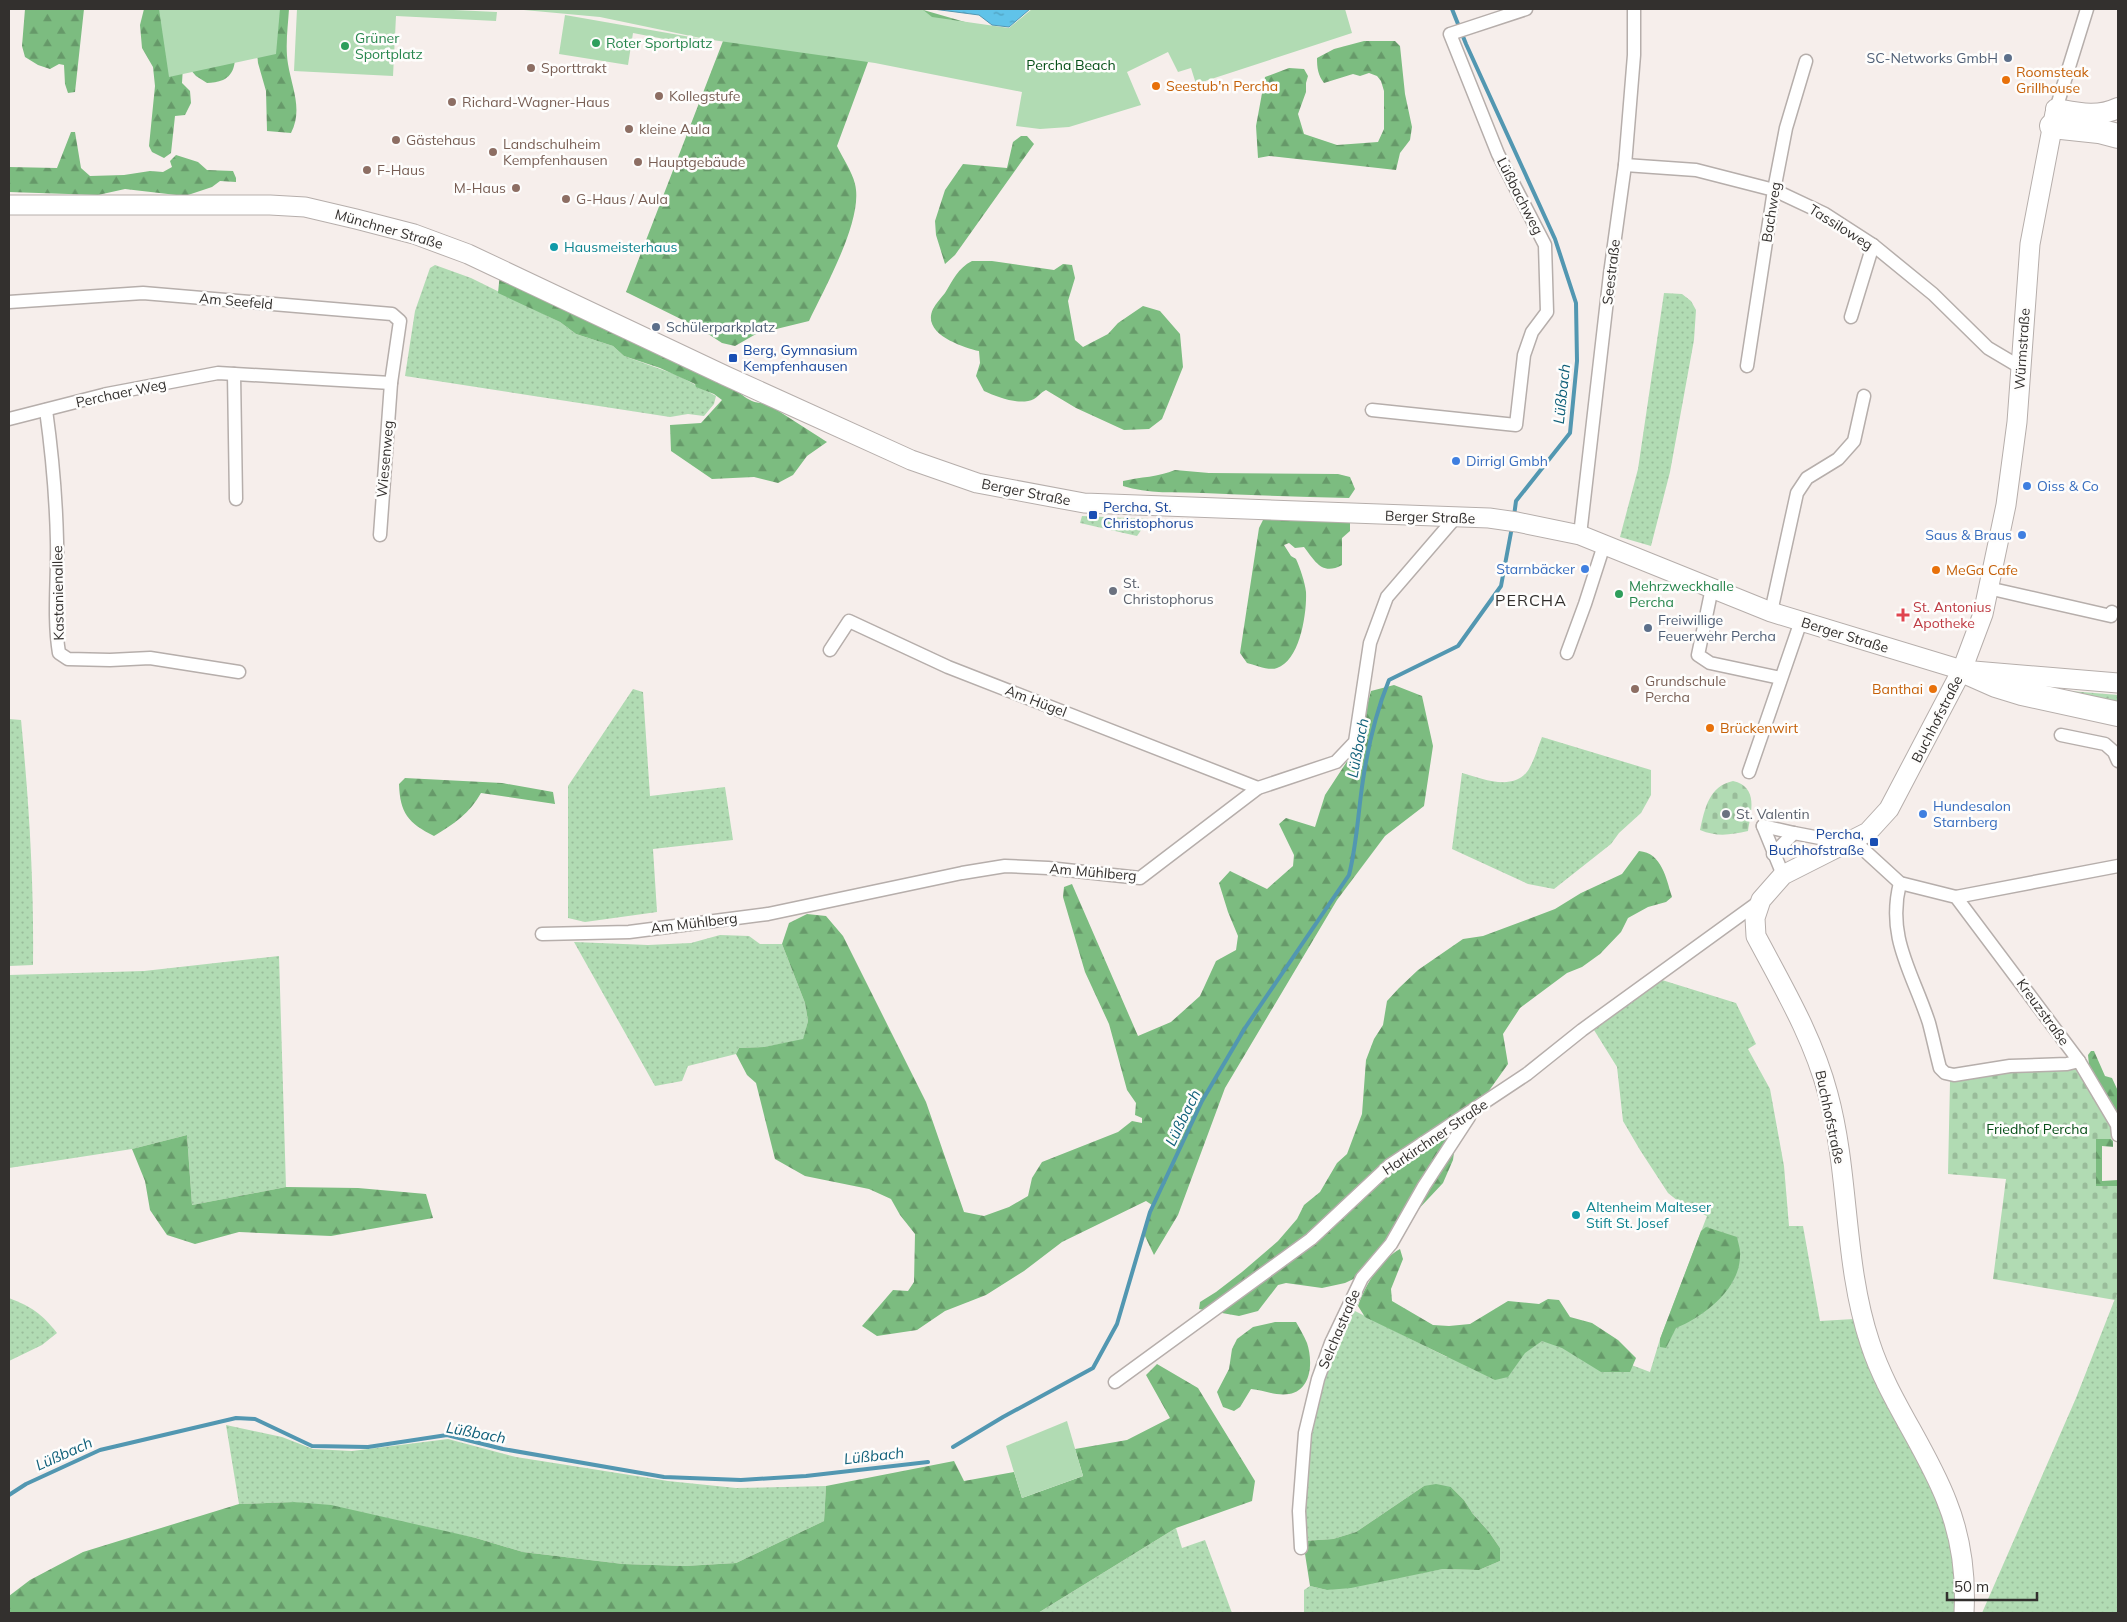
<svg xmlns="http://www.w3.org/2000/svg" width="2127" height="1622" font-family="Mulish,sans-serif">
<defs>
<pattern id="grass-dots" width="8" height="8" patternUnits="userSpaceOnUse" patternTransform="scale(1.25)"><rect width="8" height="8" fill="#b1dbb3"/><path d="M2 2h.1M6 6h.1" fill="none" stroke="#99bc9a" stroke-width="1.8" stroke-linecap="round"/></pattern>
<pattern id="forest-firs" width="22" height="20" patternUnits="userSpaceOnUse" patternTransform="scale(1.25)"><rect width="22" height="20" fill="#7cbc80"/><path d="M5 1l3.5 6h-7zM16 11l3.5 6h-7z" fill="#669969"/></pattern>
<pattern id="cemetery-stones" width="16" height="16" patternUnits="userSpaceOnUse" patternTransform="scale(1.25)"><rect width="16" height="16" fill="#b1dbb3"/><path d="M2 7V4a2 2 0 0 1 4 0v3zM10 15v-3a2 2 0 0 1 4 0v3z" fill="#99bc9a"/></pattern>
<pattern id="water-ripples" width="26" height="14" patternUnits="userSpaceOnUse" patternTransform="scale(1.25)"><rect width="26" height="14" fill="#60c3e9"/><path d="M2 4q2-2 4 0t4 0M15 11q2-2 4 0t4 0" fill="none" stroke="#509fbd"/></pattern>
</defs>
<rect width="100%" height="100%" fill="#f6eeeb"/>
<g fill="url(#grass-dots)">
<polygon points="435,265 471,278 560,322 576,334 613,346 624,356 677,375 716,396 714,404 704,416 688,414 670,417 405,376 415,311 430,268"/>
<polygon points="1664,293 1682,294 1691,301 1696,310 1694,340 1670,472 1651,546 1620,537 1638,469"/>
<polygon points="1082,516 1149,519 1137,536 1080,523"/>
<polygon points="2035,688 2118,695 2118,707"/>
<polygon points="633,689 643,692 650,796 725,787 733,840 653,849 657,912 585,922 568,918 568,786"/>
<path d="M9,719L21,720C29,802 34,883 33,965L9,966Z"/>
<path d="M1542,737L1651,770V795L1641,813L1619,833L1611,844L1554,889L1528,884L1452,849L1462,773C1483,779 1517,793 1530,767C1535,758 1538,747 1542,737Z"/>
<polygon points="720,935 749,936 760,944 782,944 805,1003 808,1021 803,1040 764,1047 739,1048 736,1054 688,1066 682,1081 655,1086 574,942 648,945 691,943"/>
<polygon points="279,956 286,1187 192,1205 187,1135 132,1149 9,1168 9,975 144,971"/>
<polygon points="1662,980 1736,1003 1756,1044 1748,1049 1770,1089 1784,1166 1789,1226 1803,1226 1820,1321 1871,1318 1881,1352 1964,1525 1973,1568 1974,1613 1304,1613 1304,1590 1310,1586 1327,1590 1443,1569 1479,1570 1500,1561 1500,1548 1489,1532 1473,1514 1464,1500 1451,1487 1424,1486 1356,1532 1333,1539 1303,1541 1301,1492 1318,1379 1351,1309 1447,1357 1529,1326 1650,1372 1660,1339 1707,1216 1683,1205 1668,1193 1640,1150 1623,1121 1617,1067 1594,1030"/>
<polygon points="2118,1291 2118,1613 1982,1613 2076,1398"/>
<path d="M9,1298C32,1307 42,1314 57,1333L42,1345L9,1361Z"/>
<polygon points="226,1425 282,1437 313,1449 352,1451 448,1439 516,1457 668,1481 736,1488 826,1486 824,1521 736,1563 685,1566 623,1564 523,1552 476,1538 294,1502 239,1504"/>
<polygon points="1176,1528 1182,1548 1205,1540 1232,1613 1038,1613"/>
</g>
<g fill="url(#forest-firs)">
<polygon points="25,9 84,9 75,92 68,93 65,84 64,65 59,64 50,69 38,65 25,57 22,46"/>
<path d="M144,9H223C229,27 247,69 223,80C218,82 212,83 207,83L196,76L189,68L183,66L182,83L190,91L191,103L185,115L175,116L171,153L164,158L152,152L149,146L155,86L153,67L142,48L140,25Z"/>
<path d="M240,9H289C288,26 285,46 288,64C292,88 303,110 291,133L267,131L266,91L258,63L256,42Z"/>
<path d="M920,9L1003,33L1065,18L902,60L868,62L837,146C842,157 852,171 855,184C864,219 824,289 809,321L756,334L735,346L722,343L699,328L626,292L723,41Z"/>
<path d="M1364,41H1395L1400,46L1405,94L1412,127L1410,140L1400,153L1396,170L1269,156L1258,158L1256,126L1265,77L1289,68L1304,69L1308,76L1306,83V92L1298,114L1304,134L1337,145L1378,142L1384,129V91L1381,81L1377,76L1369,73L1360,76L1353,74L1324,83C1318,75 1317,68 1317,58L1334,49Z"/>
<polygon points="71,132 75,132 81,168 90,176 124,175 150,171 163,172 172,167 170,161 176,155 198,162 207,170 233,171 236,178 236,182 220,181 212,187 185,196 125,189 98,195 9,192 9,167 57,168"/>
<polygon points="1021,136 1027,136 1034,144 955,255 945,264 936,235 935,221 945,190 963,164 1007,168 1013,142"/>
<path d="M972,261H992L1054,270L1063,264L1072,265L1075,278L1068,301L1075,340L1083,347L1108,334L1118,323L1143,306L1160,311L1180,334L1183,367L1162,419L1149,429L1124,430L1076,408L1046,390C1041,392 1038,397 1034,399C1020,406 997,397 984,391L976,376L980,363L979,351C963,347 921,334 933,309C936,303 941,298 945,293C953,280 958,268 972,261Z"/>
<path d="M500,273L727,379C737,391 749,405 766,403L827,442L807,456L793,475L778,483L754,477L712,479L671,451L670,425L701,423L722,400L714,394L696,387L695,384L660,368L624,356L613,346L576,334L560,322L498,293Z"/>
<path d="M1175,470L1209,473L1338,474L1350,477L1355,489L1349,498C1300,497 1252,495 1203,493C1177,492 1147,494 1123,486V481C1140,477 1159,477 1175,470Z"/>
<path d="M1268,518L1350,520V531L1342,538V565C1322,576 1315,561 1304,547L1295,548L1289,543L1284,545L1291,556L1296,559C1300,568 1305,582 1306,592C1307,613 1300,661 1277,668C1269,671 1255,665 1247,663L1240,653L1259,528L1263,520Z"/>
<polygon points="1394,685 1422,696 1433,746 1424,806 1385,836 1337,900 1225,1088 1178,1215 1154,1255 1143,1232 1152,1205 1146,1201 1062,1242 1024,1271 986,1295 945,1311 917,1330 877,1336 862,1326 893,1290 908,1291 914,1282 915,1234 900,1215 891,1199 869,1189 805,1176 775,1159 756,1083 747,1075 736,1054 739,1048 764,1047 803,1039 808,1021 805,1003 782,944 789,923 807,914 826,916 843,936 926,1102 964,1212 984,1216 1009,1207 1028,1196 1032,1178 1042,1162 1118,1132 1132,1121 1142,1123 1142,1118 1135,1115 1136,1103 1127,1090 1109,1024 1085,972 1063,897 1064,887 1072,884 1138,1036 1171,1022 1200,996 1216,961 1236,950 1238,936 1228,912 1219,883 1230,871 1267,889 1293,866 1294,855 1279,824 1286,818 1315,827 1325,795 1361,740 1362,724 1371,691"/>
<path d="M405,778L502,783L553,792L555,804L481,793C470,813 454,824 434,836C408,823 400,813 399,784Z"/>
<path d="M1639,851C1662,853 1666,878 1672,897L1666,902L1648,907L1628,918L1621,932L1600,954L1582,967L1567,973L1520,1008L1503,1034L1508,1064L1456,1137L1453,1160L1443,1183L1399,1230L1364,1274L1345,1283L1322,1288L1286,1283L1278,1285L1258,1311L1239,1316L1199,1309L1200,1302L1216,1292L1242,1272L1278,1241L1297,1219L1304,1205L1320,1192L1337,1163L1347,1154L1362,1114L1366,1060L1374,1039L1383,1025L1387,1001L1399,988L1418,970L1463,939L1483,936L1555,909L1581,893L1622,874Z"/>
<polygon points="2091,1051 2094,1051 2105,1076 2112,1078 2118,1091 2118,1114 2089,1065 2088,1055"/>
<polygon points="187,1135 192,1205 286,1187 358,1188 426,1194 433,1218 331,1236 239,1232 195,1244 167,1235 150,1210 145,1181 132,1149"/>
<polygon points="2096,1138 2111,1139 2113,1141 2113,1147 2102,1146 2102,1181 2118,1180 2118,1186 2096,1186"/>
<path d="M1706,1227L1737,1237C1738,1243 1741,1250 1740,1256C1740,1289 1703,1317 1676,1328L1666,1348L1660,1347V1339L1701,1231Z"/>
<path d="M1400,1249L1403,1259L1391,1289L1392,1301L1433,1325L1449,1326L1470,1324L1508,1301L1539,1304L1548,1299L1559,1300L1570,1317L1592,1323L1618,1340L1636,1358L1630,1372H1601L1562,1348L1542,1341L1525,1353L1508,1377L1495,1380L1365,1317L1358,1306C1365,1285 1380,1260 1400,1249Z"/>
<path d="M1275,1322H1296C1300,1329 1304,1336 1307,1343C1313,1361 1312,1390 1289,1394C1275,1396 1264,1390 1251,1389L1240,1407L1234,1411L1223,1407L1217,1392L1229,1369L1232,1349L1237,1339L1253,1327Z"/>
<polygon points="1157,1364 1198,1388 1255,1481 1252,1501 1176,1528 1038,1613 9,1613 9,1596 30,1580 83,1552 239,1504 294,1502 331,1505 476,1538 523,1552 623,1564 685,1566 736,1563 824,1521 826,1486 954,1461 964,1481 1014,1472 1022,1498 1083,1476 1075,1449 1127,1440 1170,1418 1146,1375"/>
<polygon points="1436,1484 1451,1487 1464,1500 1473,1514 1489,1532 1500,1548 1500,1561 1479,1570 1443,1569 1351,1588 1327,1590 1310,1586 1303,1541 1333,1539 1356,1532 1424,1486"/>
</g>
<g fill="url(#cemetery-stones)">
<path d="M1733,781C1759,787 1751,812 1748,831C1730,835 1717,837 1700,830C1705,808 1709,786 1733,781Z"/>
<polygon points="2077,1067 2112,1127 2111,1139 2096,1139 2096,1186 2118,1186 2118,1291 2115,1300 1993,1279 2006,1179 1948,1174 1950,1081 2010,1069"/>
</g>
<g fill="#b1dbb3">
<polygon points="159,9 280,9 276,54 169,77"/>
<polygon points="297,9 432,9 497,12 496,21 396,16 393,76 294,71"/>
<polygon points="513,9 922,9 932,17 1009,28 1032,9 1345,9 1352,33 1196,84 1191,68 1178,72 1168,52 1127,72 1141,105 1069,127 1040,129 1016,126 1022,92 875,63 705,39 600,17"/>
<polygon points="565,15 702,39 701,46 633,33 628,65 559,54"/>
<polygon points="1067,1421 1083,1476 1022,1498 1006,1446"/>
</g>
<polygon fill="url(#water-ripples)" stroke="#5297b1" points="933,9 1030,9 1009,27 992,25 979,15"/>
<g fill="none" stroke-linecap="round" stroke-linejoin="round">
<g stroke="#5297b1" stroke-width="4">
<polyline points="1452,9 1466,44 1555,239 1576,303 1577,361 1570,433 1516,501 1514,516"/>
<path d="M953,1447L1003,1417L1093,1368L1117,1324L1150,1212L1202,1101L1245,1028L1349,875C1357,844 1358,812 1363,780C1368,746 1376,712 1389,680L1458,646L1501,586L1512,527"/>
<polyline points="9,1495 26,1484 100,1450 236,1418 255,1419 312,1446 368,1447 447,1435 503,1449 664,1477 741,1480 806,1476 928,1462"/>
</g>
<defs>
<g id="street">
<polyline points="2056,109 2087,9"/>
<polyline points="1625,165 1696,170 1774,190 1825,214 1873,245 1933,294 1988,348 2020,367"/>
<polyline points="9,302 143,293 392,314 400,321 391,383 380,535"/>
<polyline points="1851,317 1873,245"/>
<polyline points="1747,366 1774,190 1786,128 1806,61"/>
<polyline points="234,374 236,499"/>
<path d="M46,410C52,453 56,497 57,541C58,578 53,616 59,653L68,659L110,660L150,658L239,672"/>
<polyline points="1372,410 1516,425 1524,355 1532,332 1547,312 1545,245 1498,154 1450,34 1526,9"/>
<polyline points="9,419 107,394 218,373 391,383"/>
<polyline points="1580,535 1610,274 1625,165 1634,55 1634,9"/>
<polyline points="1712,588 1698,655 1710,663 1780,678"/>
<polyline points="1988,588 2111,616 2112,612"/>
<polyline points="1771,612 1797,493 1807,478 1838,459 1854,441 1864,396"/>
<polyline points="830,650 849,621 948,667 1258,788"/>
<polyline points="1567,653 1585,604 1604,545"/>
<polyline points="2061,735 2105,744 2114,752 2118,761"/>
<polyline points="1749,772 1801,621"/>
<polyline points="1763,826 1783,875"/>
<polyline points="1763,826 1794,833"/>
<polyline points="1853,840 1900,883 1956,897 2079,1061 2117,1125 2118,1135"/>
<polyline points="1773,854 1794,833 1846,843"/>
<path d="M1900,883C1886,938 1913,973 1929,1023C1933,1038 1936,1053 1940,1068L1945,1073L1954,1075L2010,1066L2067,1064L2079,1061"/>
<polyline points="1956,897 2118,866"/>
<polyline points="542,934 629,932 768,914 962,873 1005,866 1048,868 1140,878 1258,788 1336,762 1355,742 1370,643 1387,597 1455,518"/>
<polyline points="1115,1382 1311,1239 1390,1165 1527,1074 1582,1030 1760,901"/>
<polyline points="1301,1548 1299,1511 1305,1433 1318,1379 1331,1343 1362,1278 1391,1244 1424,1186 1469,1117"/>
</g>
<g id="secondary">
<polyline points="9,205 270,205 305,207 356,219 414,234 468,254 726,376 911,460 977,483 1084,503 1489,518 1517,522 1580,535 1771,612 1962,670 2118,683"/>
<path d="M1964,1613C1966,1576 1961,1537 1947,1502C1926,1447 1888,1399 1870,1343C1843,1262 1850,1175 1828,1094C1813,1037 1783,987 1756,936L1755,918L1761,900L1783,875L1868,832L1889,809L1962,670L1983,614L2006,505L2017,422L2030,244L2055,113"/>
</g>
<path id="primary" d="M2056,109C2078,113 2097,118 2118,108"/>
<g id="highway">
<polyline points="2052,126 2099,131 2118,136"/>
<polyline points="1962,670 1996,685 2022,693 2118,714"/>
</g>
</defs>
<use href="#street" stroke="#b6aeab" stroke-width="15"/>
<use href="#secondary" stroke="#b6aeab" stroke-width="21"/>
<use href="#primary" stroke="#b6aeab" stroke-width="22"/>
<use href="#highway" stroke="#b6aeab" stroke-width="26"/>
<use href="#street" stroke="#fff" stroke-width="12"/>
<use href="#secondary" stroke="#fff" stroke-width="19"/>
<use href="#primary" stroke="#fff" stroke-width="20"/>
<use href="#highway" stroke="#fff" stroke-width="24"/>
</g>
<g fill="#2e9e5b" stroke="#fefdfc" stroke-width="2">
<circle cx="596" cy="43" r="5"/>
<circle cx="345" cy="46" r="5"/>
<circle cx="1619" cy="594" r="5"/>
</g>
<g fill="#5c6f8a" stroke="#fefdfc" stroke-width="2">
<circle cx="2008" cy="58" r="5"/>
<circle cx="656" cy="327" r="5"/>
<circle cx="1648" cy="628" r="5"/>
</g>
<g fill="#8d6e63" stroke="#fefdfc" stroke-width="2">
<circle cx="531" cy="68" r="5"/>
<circle cx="659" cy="96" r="5"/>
<circle cx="452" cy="102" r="5"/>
<circle cx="629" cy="129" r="5"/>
<circle cx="396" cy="140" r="5"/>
<circle cx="493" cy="152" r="5"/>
<circle cx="638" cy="162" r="5"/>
<circle cx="367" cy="170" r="5"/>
<circle cx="516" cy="188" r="5"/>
<circle cx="566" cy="199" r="5"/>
<circle cx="1635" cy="689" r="5"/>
</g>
<g fill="#e8710a" stroke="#fefdfc" stroke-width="2">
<circle cx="2006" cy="80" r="5"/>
<circle cx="1156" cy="86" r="5"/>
<circle cx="1936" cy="570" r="5"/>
<circle cx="1933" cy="689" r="5"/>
<circle cx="1710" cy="728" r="5"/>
</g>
<g fill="#0f9aa8" stroke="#fefdfc" stroke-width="2">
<circle cx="554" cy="247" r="5"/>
<circle cx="1576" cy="1215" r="5"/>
</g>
<g fill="#1a4fb4" stroke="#fefdfc" stroke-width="2">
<rect x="728" y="353" width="10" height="10" rx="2.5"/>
<rect x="1088" y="510" width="10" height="10" rx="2.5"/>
<rect x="1869" y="837" width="10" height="10" rx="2.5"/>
</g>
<g fill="#3f7fe0" stroke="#fefdfc" stroke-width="2">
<circle cx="1456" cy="461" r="5"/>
<circle cx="2027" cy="486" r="5"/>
<circle cx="2022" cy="535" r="5"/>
<circle cx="1585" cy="569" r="5"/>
<circle cx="1923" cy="814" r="5"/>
</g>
<g fill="#6b7280" stroke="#fefdfc" stroke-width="2">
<circle cx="1113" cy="591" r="5"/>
<circle cx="1726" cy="814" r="5"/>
</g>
<path fill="#e0444e" stroke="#fefdfc" stroke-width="2" d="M1900.5 607.5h5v5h5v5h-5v5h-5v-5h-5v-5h5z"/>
<g text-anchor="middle" stroke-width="5" stroke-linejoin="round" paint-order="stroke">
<g font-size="14" fill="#27864d" stroke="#fefdfc" text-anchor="start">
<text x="355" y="43">Grüner<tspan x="355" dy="16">Sportplatz</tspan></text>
<text x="606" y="48">Roter Sportplatz</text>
<text x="1629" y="591">Mehrzweckhalle<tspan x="1629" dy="16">Percha</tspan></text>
</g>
<g font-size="14" fill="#4e5e75" stroke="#fefdfc" text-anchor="start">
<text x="1998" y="63" text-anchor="end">SC-Networks GmbH</text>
<text x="666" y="332">Schülerparkplatz</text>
<text x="1658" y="625">Freiwillige<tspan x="1658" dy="16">Feuerwehr Percha</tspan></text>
</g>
<g font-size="14" fill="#054e16" stroke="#fefdfc">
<text x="1071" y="70">Percha Beach</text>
<text x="2037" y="1134">Friedhof Percha</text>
</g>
<g font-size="14" fill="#785e54" stroke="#fefdfc" text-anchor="start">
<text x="541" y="73">Sporttrakt</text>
<text x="669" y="101">Kollegstufe</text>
<text x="462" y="107">Richard-Wagner-Haus</text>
<text x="639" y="134">kleine Aula</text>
<text x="406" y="145">Gästehaus</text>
<text x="503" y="149">Landschulheim<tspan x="503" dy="16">Kempfenhausen</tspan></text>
<text x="648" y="167">Hauptgebäude</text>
<text x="377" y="175">F-Haus</text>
<text x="506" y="193" text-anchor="end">M-Haus</text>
<text x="576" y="204">G-Haus / Aula</text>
<text x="1645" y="686">Grundschule<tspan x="1645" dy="16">Percha</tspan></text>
</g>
<g font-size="14" fill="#c56008" stroke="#fefdfc" text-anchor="start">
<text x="2016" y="77">Roomsteak<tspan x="2016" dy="16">Grillhouse</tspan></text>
<text x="1166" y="91">Seestub'n Percha</text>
<text x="1946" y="575">MeGa Cafe</text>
<text x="1923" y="694" text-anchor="end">Banthai</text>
<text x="1720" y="733">Brückenwirt</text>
</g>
<g font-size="14" fill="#33302e" stroke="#fefdfc">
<text transform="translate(1520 196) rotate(63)" y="5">Lüßbachweg</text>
<text transform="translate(1771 212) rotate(-81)" y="5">Bachweg</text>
<text transform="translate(1841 227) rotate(32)" y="5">Tassiloweg</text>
<text transform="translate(389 229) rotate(16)" y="5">Münchner Straße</text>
<text transform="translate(1611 272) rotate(-83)" y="5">Seestraße</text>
<text transform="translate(236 301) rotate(5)" y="5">Am Seefeld</text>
<text transform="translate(2022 349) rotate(-86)" y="5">Würmstraße</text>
<text transform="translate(121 393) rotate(-12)" y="5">Perchaer Weg</text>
<text transform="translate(385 459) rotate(-85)" y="5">Wiesenweg</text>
<text transform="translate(1026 492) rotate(11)" y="5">Berger Straße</text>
<text transform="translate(1430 517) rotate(2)" y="5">Berger Straße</text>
<text transform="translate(58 593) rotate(-91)" y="5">Kastanienallee</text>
<text transform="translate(1845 635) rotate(17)" y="5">Berger Straße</text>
<text transform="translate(1036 701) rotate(21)" y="5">Am Hügel</text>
<text transform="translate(1937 719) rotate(-63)" y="5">Buchhofstraße</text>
<text transform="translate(1093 872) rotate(5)" y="5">Am Mühlberg</text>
<text transform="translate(694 923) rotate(-7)" y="5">Am Mühlberg</text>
<text transform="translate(2043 1012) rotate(54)" y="5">Kreuzstraße</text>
<text transform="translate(1830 1117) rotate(78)" y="5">Buchhofstraße</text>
<text transform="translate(1435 1137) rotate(-34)" y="5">Harkirchner Straße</text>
<text transform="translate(1339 1329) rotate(-67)" y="5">Selchastraße</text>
</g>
<g font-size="14" fill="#0d838f" stroke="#fefdfc" text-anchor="start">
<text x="564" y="252">Hausmeisterhaus</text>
<text x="1586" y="1212">Altenheim Malteser<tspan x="1586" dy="16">Stift St. Josef</tspan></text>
</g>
<g font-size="14" fill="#164399" stroke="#fefdfc" text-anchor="start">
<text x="743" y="355">Berg, Gymnasium<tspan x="743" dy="16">Kempfenhausen</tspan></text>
<text x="1103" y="512">Percha, St.<tspan x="1103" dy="16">Christophorus</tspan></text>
<text x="1864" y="839" text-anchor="end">Percha,<tspan x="1864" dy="16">Buchhofstraße</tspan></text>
</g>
<g font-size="14" fill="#366cbe" stroke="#fefdfc" text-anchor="start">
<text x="1466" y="466">Dirrigl Gmbh</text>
<text x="2037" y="491">Oiss &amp; Co</text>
<text x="2012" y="540" text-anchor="end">Saus &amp; Braus</text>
<text x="1575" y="574" text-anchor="end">Starnbäcker</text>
<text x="1933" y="811">Hundesalon<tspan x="1933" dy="16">Starnberg</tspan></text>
</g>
<g font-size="14" fill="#5b616d" stroke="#fefdfc" text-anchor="start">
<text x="1123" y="588">St.<tspan x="1123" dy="16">Christophorus</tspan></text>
<text x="1736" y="819">St. Valentin</text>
</g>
<g font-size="14" fill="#be3a42" stroke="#fefdfc" text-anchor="start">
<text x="1913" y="612">St. Antonius<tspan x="1913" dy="16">Apotheke</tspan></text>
</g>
<g font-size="15" font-style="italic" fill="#10607a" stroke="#fefdfc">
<text transform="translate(1562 394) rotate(-84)" y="5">Lüßbach</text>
<text transform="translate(1358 748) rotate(-79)" y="5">Lüßbach</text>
<text transform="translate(1183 1118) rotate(-64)" y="5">Lüßbach</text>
<text transform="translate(476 1433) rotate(11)" y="5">Lüßbach</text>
<text transform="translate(64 1454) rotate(-24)" y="5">Lüßbach</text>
<text transform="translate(874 1456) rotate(-6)" y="5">Lüßbach</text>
</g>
<g font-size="16" letter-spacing="1" fill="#33302e" stroke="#fefdfc">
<text x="1531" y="606">PERCHA</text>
</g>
</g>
<rect width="2127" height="1622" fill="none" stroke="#33302e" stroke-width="20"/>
<path d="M1947 1592v8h90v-8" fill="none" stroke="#33302e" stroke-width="2.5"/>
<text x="1954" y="1592" font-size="15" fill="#33302e" stroke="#fefdfc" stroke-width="4" paint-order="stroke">50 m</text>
</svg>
